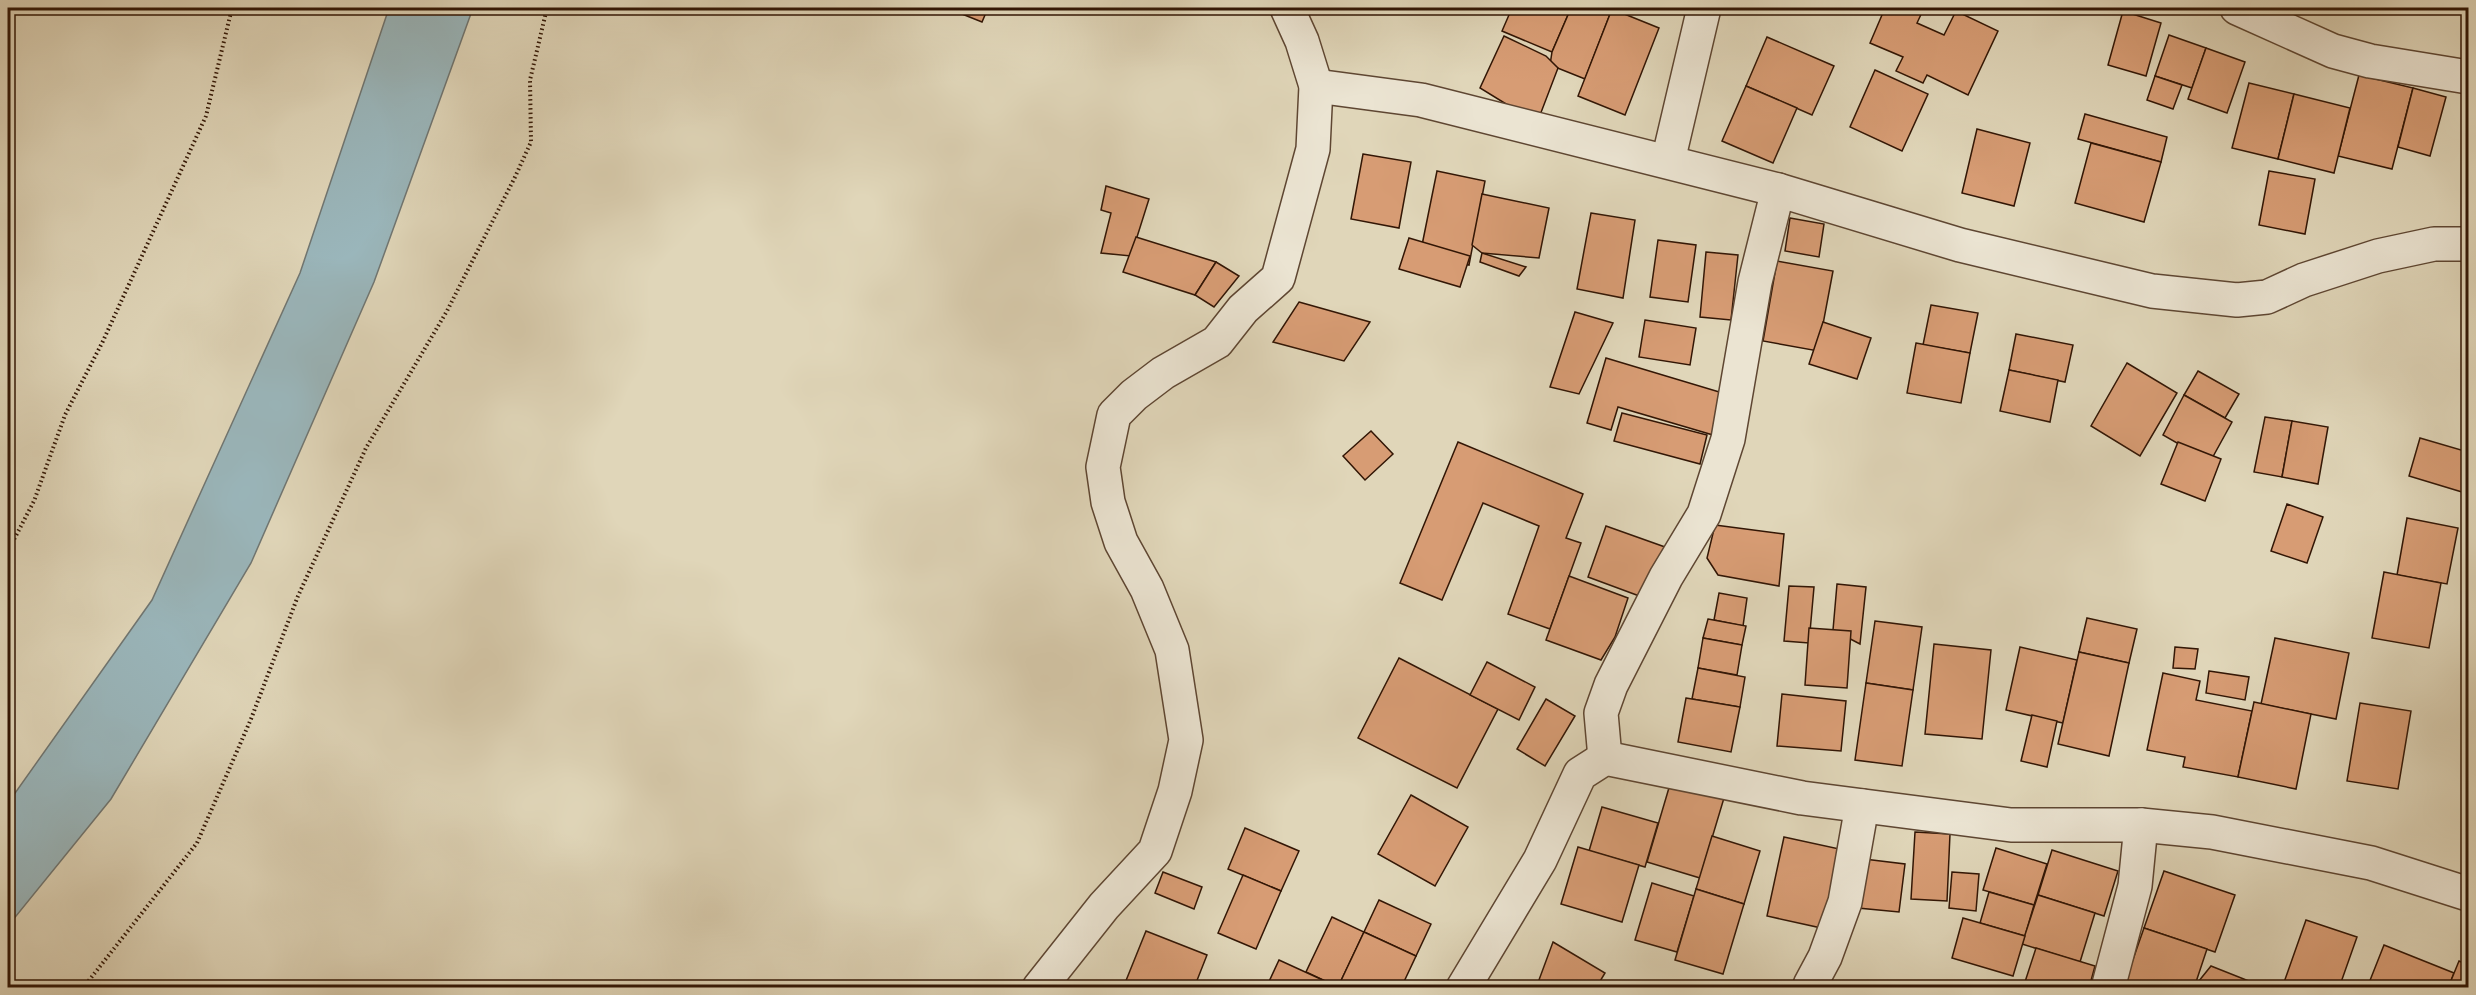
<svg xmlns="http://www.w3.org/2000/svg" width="2476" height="995" font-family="'Old Standard TT',serif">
<rect width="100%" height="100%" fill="#e0d6b9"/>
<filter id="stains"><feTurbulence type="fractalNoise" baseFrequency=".00333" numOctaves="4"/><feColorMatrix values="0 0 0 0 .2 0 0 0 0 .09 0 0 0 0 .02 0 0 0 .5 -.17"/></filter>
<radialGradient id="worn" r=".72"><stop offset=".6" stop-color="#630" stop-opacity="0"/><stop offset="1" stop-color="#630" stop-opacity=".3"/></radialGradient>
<polygon fill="#9ab6bb" stroke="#707672" stroke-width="1.5" points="389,8 473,8 374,282 251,563 111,799 8,926 8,803 152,600 300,273"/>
<g fill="#d79c74" stroke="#321605" stroke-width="1.5">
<polygon points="947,8 988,8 982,22"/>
<polygon points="1512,8 1571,8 1552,52 1502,31"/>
<polygon points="1571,8 1612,9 1585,79 1550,65 1552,52"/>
<polygon points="1885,8 1924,8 1917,23 1944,35 1956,11 1998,31 1968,95 1927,75 1923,83 1896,71 1903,57 1870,43"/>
<polygon points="1612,9 1659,28 1625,115 1578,96"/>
<polygon points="2123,11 2161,23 2146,76 2108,65"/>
<polygon points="2169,35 2206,48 2192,88 2155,76"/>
<polygon points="1504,36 1546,56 1558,68 1537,123 1480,88"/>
<polygon points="1767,37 1834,66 1812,115 1746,86"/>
<polygon points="2206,48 2245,62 2227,113 2188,99"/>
<polygon points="1875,70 1928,94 1902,151 1850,127"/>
<polygon points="2359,75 2413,88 2392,169 2338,156"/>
<polygon points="2155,76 2182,85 2173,109 2147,100"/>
<polygon points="2249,83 2294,94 2278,159 2232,148"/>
<polygon points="1746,86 1797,108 1773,163 1722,141"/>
<polygon points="2413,88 2446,97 2430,156 2398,147"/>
<polygon points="2294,94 2350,108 2334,173 2278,159"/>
<polygon points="2085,114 2167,137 2161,162 2078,139"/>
<polygon points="1977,129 2030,143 2014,206 1962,193"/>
<polygon points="2091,143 2161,162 2144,222 2075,203"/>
<polygon points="1363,154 1411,162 1399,228 1351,219"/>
<polygon points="1437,171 1485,181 1469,265 1420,255"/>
<polygon points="2269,171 2315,179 2305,234 2259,225"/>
<polygon points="1106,186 1149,199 1131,256 1101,253 1111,213 1101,210"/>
<polygon points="1482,194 1549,208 1539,258 1482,253 1472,245"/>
<polygon points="1591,213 1635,220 1623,298 1577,289"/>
<polygon points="1790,218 1824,224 1819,257 1785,251"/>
<polygon points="1136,237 1216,262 1195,295 1123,272"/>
<polygon points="1409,238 1470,256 1460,287 1399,269"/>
<polygon points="1658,240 1696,245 1688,302 1650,297"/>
<polygon points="1706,252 1738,255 1731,320 1700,317"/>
<polygon points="1482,253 1526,267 1519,276 1480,262"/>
<polygon points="1777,261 1833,271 1818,351 1763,341"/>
<polygon points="1216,262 1239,276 1214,307 1195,295"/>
<polygon points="1299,302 1370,322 1344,361 1273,342"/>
<polygon points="1931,305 1978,313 1970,353 1923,345"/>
<polygon points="1575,312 1613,323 1579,394 1550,387"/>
<polygon points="1645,320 1696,328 1690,365 1639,357"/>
<polygon points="1823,322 1871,338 1857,379 1809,364"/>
<polygon points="2016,334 2073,345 2065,382 2009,370"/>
<polygon points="1916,343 1970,353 1961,403 1907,393"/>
<polygon points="1606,358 1726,394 1713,435 1618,407 1611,430 1587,423"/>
<polygon points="2127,363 2177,393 2140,456 2091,426"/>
<polygon points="2009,370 2058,380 2050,422 2000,411"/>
<polygon points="2198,371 2239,394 2225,418 2184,395"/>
<polygon points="2184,395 2232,422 2210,462 2163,435"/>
<polygon points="1622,413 1707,435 1700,464 1614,441"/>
<polygon points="2265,417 2292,421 2282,477 2254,472"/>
<polygon points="2292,421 2328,427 2318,484 2282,477"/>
<polygon points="1371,431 1393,454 1365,480 1343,456"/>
<polygon points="2420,438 2468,452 2468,470 2462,492 2409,476"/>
<polygon points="1458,442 1583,494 1566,538 1581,543 1550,629 1508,614 1539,526 1483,503 1442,600 1400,583"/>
<polygon points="2178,442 2221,459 2205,501 2161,484"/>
<polygon points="2287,504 2323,517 2307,563 2271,551"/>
<polygon points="2407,518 2458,528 2447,584 2397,575"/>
<polygon points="1715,525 1784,534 1779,586 1718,575 1707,558"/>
<polygon points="1606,526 1665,547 1642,597 1588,577"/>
<polygon points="2384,572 2441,583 2429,648 2372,638"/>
<polygon points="1569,576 1628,598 1615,637 1601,660 1546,640"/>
<polygon points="1837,584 1866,587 1860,644 1833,630"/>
<polygon points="1789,586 1814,587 1809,643 1784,641"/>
<polygon points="1719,593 1747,598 1743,626 1714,620"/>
<polygon points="2087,618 2137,629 2129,663 2079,652"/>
<polygon points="1708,619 1746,626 1742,645 1703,638"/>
<polygon points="1875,621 1922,627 1913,690 1866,683"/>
<polygon points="1809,628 1851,631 1847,688 1805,685"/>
<polygon points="1703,638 1742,645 1737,675 1698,668"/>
<polygon points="2275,638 2349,653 2336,719 2261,704"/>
<polygon points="1934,644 1991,650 1982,739 1925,734"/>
<polygon points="2020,647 2077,660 2063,723 2006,710"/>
<polygon points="2175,647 2198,649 2195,669 2173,668"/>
<polygon points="2079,652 2129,663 2109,756 2058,744"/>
<polygon points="1399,658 1498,709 1457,788 1358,738"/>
<polygon points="1487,662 1535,687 1519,720 1470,695"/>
<polygon points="1698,668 1745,677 1740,707 1692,699"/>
<polygon points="2209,671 2249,677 2245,700 2206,693"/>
<polygon points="2163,673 2200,681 2196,700 2252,711 2238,777 2183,767 2185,757 2147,750"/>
<polygon points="1866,683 1913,690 1902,766 1855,760"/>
<polygon points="1782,694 1846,701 1841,751 1777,746"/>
<polygon points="1686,698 1740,707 1731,752 1678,742"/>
<polygon points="1546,699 1575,716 1545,766 1517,749"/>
<polygon points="2254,702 2311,714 2296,789 2238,777"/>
<polygon points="2360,703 2411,711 2398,789 2347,781"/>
<polygon points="2032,715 2057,721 2047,767 2021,761"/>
<polygon points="1671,781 1724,798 1700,878 1647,862"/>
<polygon points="1411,795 1468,827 1435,886 1378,854"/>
<polygon points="1602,807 1658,823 1645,867 1589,851"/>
<polygon points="1245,828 1299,851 1281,891 1228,869"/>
<polygon points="1915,832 1950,834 1947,901 1911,899"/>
<polygon points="1712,836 1760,851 1744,904 1696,889"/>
<polygon points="1784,837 1844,850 1826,929 1767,916"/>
<polygon points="1578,847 1639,865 1622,922 1561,904"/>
<polygon points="1996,848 2047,864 2034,905 1983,890"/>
<polygon points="2052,850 2118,871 2104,916 2038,895"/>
<polygon points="1864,859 1905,864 1899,912 1858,908"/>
<polygon points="2164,871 2235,895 2215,952 2144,928"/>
<polygon points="1163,872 1202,887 1194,909 1155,893"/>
<polygon points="1952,872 1979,874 1976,911 1949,908"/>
<polygon points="1243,875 1281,891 1256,949 1218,933"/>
<polygon points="1652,883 1694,896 1677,952 1635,940"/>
<polygon points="1696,889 1744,904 1723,974 1675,960"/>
<polygon points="1989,892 2034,905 2025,936 1980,923"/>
<polygon points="2038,895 2095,913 2080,962 2022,944"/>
<polygon points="1379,900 1431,924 1416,956 1364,932"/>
<polygon points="1332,917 1364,932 1338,987 1306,972"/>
<polygon points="1963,918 2025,936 2013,976 1952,958"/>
<polygon points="2306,920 2357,937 2339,988 2282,988"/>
<polygon points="2144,928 2207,949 2194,988 2123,988"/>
<polygon points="1146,931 1207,955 1194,988 1123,988"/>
<polygon points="1364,932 1416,956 1401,988 1338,987"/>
<polygon points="1553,942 1605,973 1596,988 1536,988"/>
<polygon points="2384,945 2454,973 2448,988 2367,988"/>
<polygon points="2036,948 2095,966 2089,988 2023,988"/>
<polygon points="1279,960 1338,987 1338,988 1266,988"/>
<polygon points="2459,961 2468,965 2468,988 2448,988"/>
<polygon points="2211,966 2264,987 2264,988 2194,987"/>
</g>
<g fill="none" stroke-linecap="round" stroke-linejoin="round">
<defs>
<g id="minor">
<polyline points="2237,8 2333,51 2370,61 2468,77"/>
<polyline points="1316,86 1421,100 1778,190 1960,245 2152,291 2237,300 2267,297 2304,280 2378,256 2434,244 2468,244"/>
<polyline points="1668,161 1704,8"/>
<polyline points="1605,758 1601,713 1611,685 1666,577 1704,514 1728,439 1755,282 1778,190"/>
<polyline points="1039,988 1104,906 1155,851 1175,791 1186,740 1172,650 1147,589 1121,542 1108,502 1103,467 1114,415 1134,395 1163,373 1217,342 1243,309 1278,278 1313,149 1316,86 1302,41 1287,8"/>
<polyline points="1463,988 1540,860 1580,774 1605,758 1802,798 2011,825 2141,825 2212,832 2371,863 2468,894"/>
<polyline points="1810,988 1810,985 1825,957 1845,902 1862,806"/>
<polyline points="2108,988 2135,886 2141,825"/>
</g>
</defs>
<use href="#minor" stroke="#5e4632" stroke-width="36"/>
<g stroke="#321605" stroke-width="4" stroke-dasharray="1.5 3" stroke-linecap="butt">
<polyline points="8,551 34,501 65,415 103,341 206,116 232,8"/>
<polyline points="83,988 197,843 251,719 298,596 366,448 447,311 515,177 531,142 530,80 547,8"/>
</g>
<use href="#minor" stroke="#ebe4d2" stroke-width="33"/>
</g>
<rect width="2476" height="995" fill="none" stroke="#e0d6b9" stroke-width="30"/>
<rect x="9" y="9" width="2458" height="977" fill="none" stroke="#321605" stroke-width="3"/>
<rect x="15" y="15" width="2446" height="965" fill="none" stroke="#321605" stroke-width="1.5"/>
<rect width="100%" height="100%" filter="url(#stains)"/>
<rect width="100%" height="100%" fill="url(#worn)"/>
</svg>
